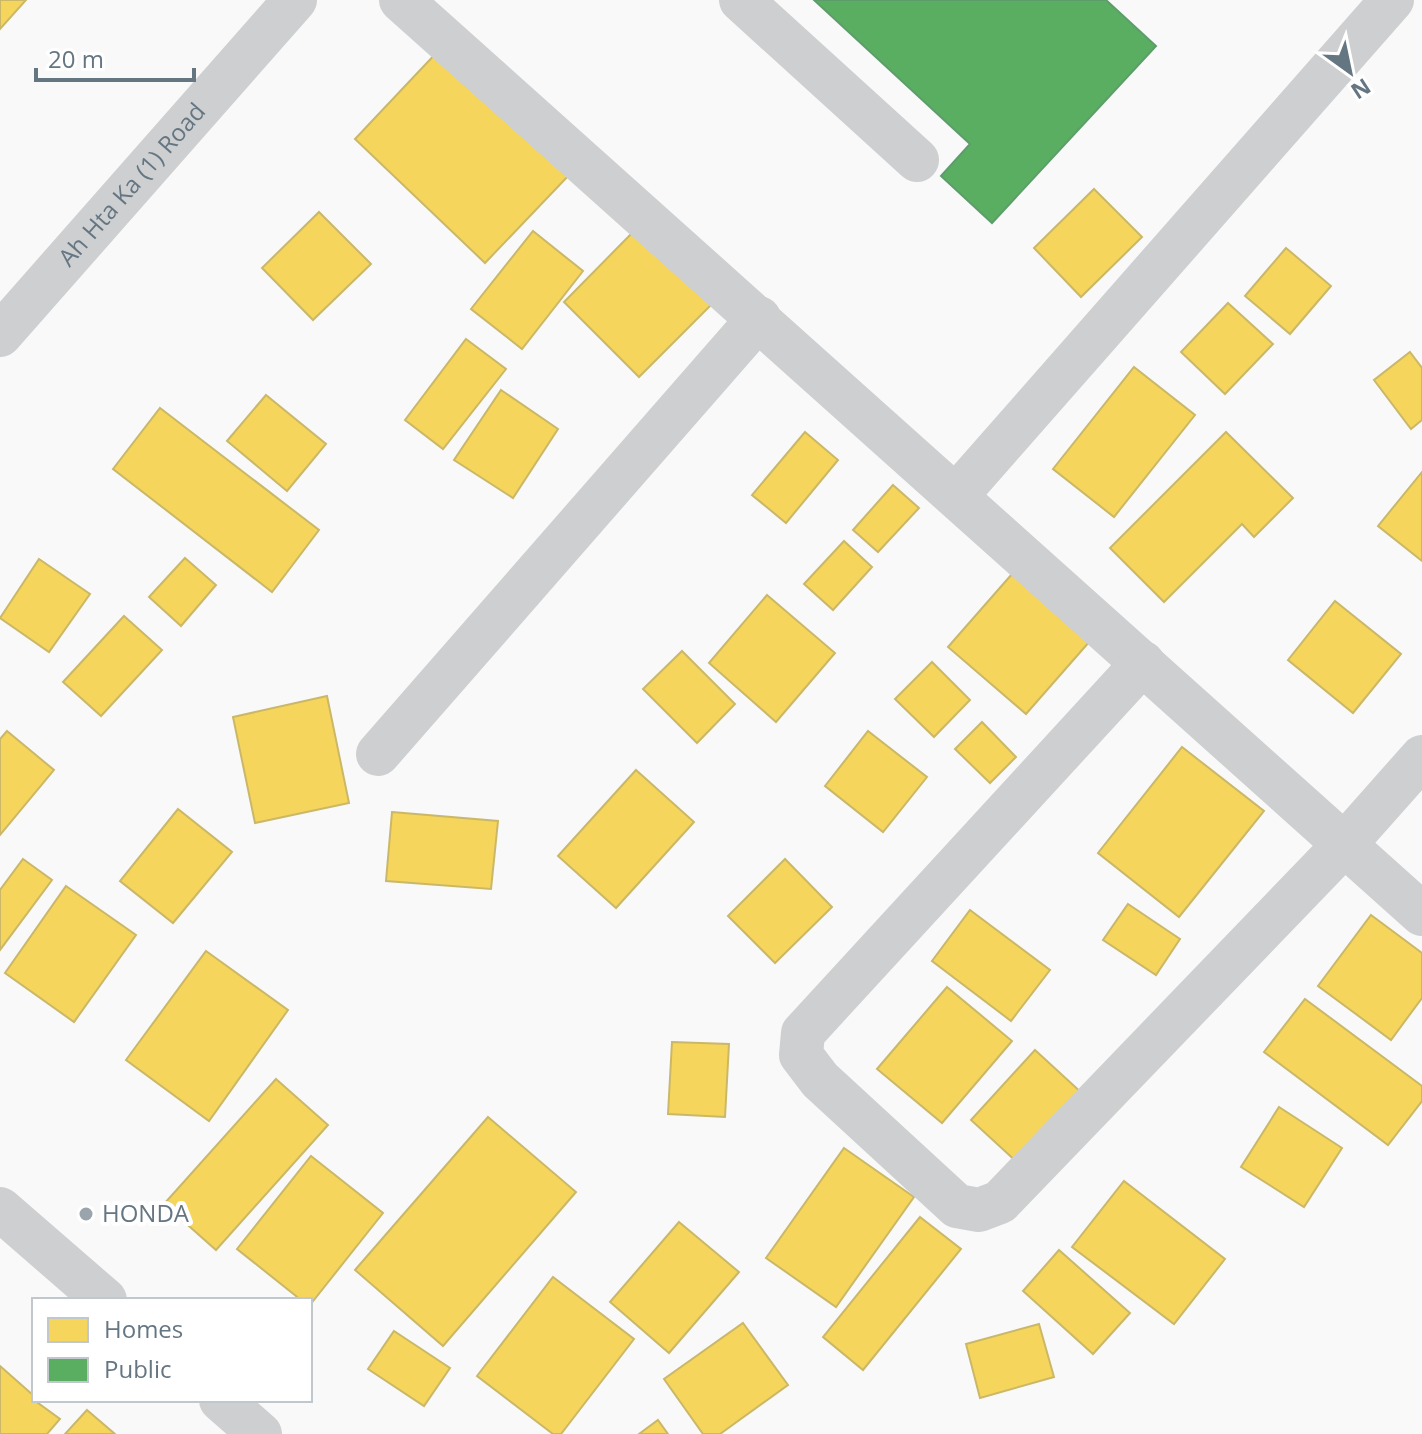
<svg xmlns="http://www.w3.org/2000/svg" width="1422" height="1434" font-family="'Open Sans',sans-serif">
<rect width="100%" height="100%" fill="#f9f9f9"/>
<g fill="#f6d55c" stroke="#cab868" stroke-width="2">
<polygon points="0,0 26,0 0,29"/>
<polygon points="440,49 571,173 485,263 355,139"/>
<polygon points="1094,189 1142,237 1081,297 1034,248"/>
<polygon points="319,212 371,264 313,320 262,268"/>
<polygon points="635,230 711,305 639,377 564,302"/>
<polygon points="533,231 583,271 522,349 471,309"/>
<polygon points="1286,248 1331,286 1290,334 1245,296"/>
<polygon points="1228,303 1273,344 1225,394 1181,352"/>
<polygon points="466,339 506,369 443,449 405,420"/>
<polygon points="1410,352 1422,368 1422,420 1411,429 1374,380"/>
<polygon points="1134,367 1195,415 1114,517 1053,469"/>
<polygon points="501,390 558,429 513,498 454,460"/>
<polygon points="266,395 326,444 287,491 227,441"/>
<polygon points="160,408 319,530 272,592 113,469"/>
<polygon points="805,432 838,460 786,523 752,495"/>
<polygon points="1226,432 1293,498 1254,537 1242,524 1164,602 1110,548"/>
<polygon points="1422,472 1422,561 1378,526"/>
<polygon points="893,485 919,508 878,552 853,530"/>
<polygon points="844,541 872,567 833,610 804,584"/>
<polygon points="185,558 216,585 181,626 149,597"/>
<polygon points="39,559 90,594 49,652 0,618"/>
<polygon points="1012,574 1090,641 1026,714 948,647"/>
<polygon points="767,595 835,653 776,722 709,663"/>
<polygon points="1335,601 1401,654 1353,713 1288,660"/>
<polygon points="124,616 162,650 101,716 63,682"/>
<polygon points="682,651 735,704 697,743 643,689"/>
<polygon points="932,662 970,700 934,737 895,699"/>
<polygon points="327,696 349,803 255,823 233,717"/>
<polygon points="982,722 1016,757 990,783 955,749"/>
<polygon points="7,731 54,770 0,835 0,739"/>
<polygon points="868,731 927,777 883,832 825,786"/>
<polygon points="1182,747 1264,811 1179,917 1098,853"/>
<polygon points="636,770 694,822 616,908 558,856"/>
<polygon points="178,809 232,852 173,923 120,881"/>
<polygon points="392,812 498,821 491,889 386,881"/>
<polygon points="23,859 52,880 0,950 0,890"/>
<polygon points="785,859 832,907 775,963 728,916"/>
<polygon points="66,886 136,935 74,1022 5,973"/>
<polygon points="1128,904 1180,939 1156,975 1103,940"/>
<polygon points="970,910 1050,970 1011,1021 932,961"/>
<polygon points="1371,915 1422,953 1422,998 1391,1040 1318,986"/>
<polygon points="206,951 288,1010 209,1121 126,1060"/>
<polygon points="947,987 1012,1041 942,1123 877,1069"/>
<polygon points="1305,999 1422,1086 1422,1101 1388,1145 1264,1052"/>
<polygon points="672,1042 729,1044 725,1117 668,1114"/>
<polygon points="1035,1050 1084,1095 1019,1164 971,1120"/>
<polygon points="276,1079 328,1125 216,1250 164,1204"/>
<polygon points="1279,1107 1342,1148 1304,1207 1241,1167"/>
<polygon points="488,1117 576,1192 443,1346 355,1270"/>
<polygon points="844,1148 914,1197 836,1307 766,1258"/>
<polygon points="311,1156 383,1213 310,1305 310,1300 301,1300 237,1249"/>
<polygon points="1124,1181 1225,1259 1174,1324 1072,1247"/>
<polygon points="920,1217 961,1249 863,1370 823,1337"/>
<polygon points="679,1222 739,1272 669,1353 610,1302"/>
<polygon points="1059,1250 1130,1313 1093,1354 1023,1291"/>
<polygon points="553,1277 634,1339 561,1434 553,1434 477,1376"/>
<polygon points="743,1323 788,1385 720,1434 703,1434 664,1379"/>
<polygon points="1039,1324 1054,1377 980,1398 966,1344"/>
<polygon points="394,1331 450,1368 424,1406 368,1369"/>
<polygon points="0,1366 34,1396 34,1400 60,1419 47,1434 0,1434"/>
<polygon points="87,1410 115,1434 65,1434"/>
<polygon points="658,1420 668,1434 639,1434"/>
</g>
<polygon fill="#5aae61" stroke="#5d9d6b" stroke-width="2" points="814,0 1106,0 1156,46 992,223 941,176 970,144"/>
<g fill="none" stroke-linecap="round" stroke-linejoin="round">
<g stroke="#cecfd0" stroke-width="44">
<polyline points="401,0 1422,914"/>
<polyline points="741,0 917,160"/>
<path id="s1" d="M0,335L295,0"/>
<polyline points="956,496 1392,0"/>
<polyline points="1143,663 803,1033 801,1055 820,1080 957,1206 979,1210 1000,1202 1344,845 1422,757"/>
<polyline points="378,754 759,318"/>
<polyline points="0,1209 105,1300"/>
<polyline points="221,1400 260,1434"/>
</g>
</g>
<circle fill="#99a4ac" stroke="#fff" stroke-width="3" cx="86" cy="1214" r="8"/>
<g text-anchor="middle" stroke-width="8" stroke-linejoin="round" paint-order="stroke">
<g font-size="24" fill="#657683" stroke="#fff">
<text dy="8" stroke="none"><textPath href="#s1" startOffset="200">Ah Hta Ka (1) Road</textPath></text>
</g>
<g font-size="24" fill="#657683" stroke="#fff" text-anchor="start">
<text x="102" y="1222">HONDA</text>
</g>
</g>
<rect x="32" y="1298" width="280" height="104" fill="#ffffff" stroke="#c1c8cd" stroke-width="2"/>
<rect x="48" y="1318" width="40" height="24" fill="#f6d55c" stroke="#c1c8cd" stroke-width="2"/>
<text x="104" y="1338" font-size="24" fill="#657683">Homes</text>
<rect x="48" y="1358" width="40" height="24" fill="#5aae61" stroke="#c1c8cd" stroke-width="2"/>
<text x="104" y="1378" font-size="24" fill="#657683">Public</text>
<g transform="translate(1350 72) rotate(147)" stroke="#ffffff" stroke-width="6" paint-order="stroke">
<path d="M0-6L14 30L0 20L-14 30Z" fill="#657683"/>
<text y="-12" font-size="22" font-weight="bold" text-anchor="middle" fill="#657683">N</text>
</g>
<path d="M36 68v12h158v-12" fill="none" stroke="#657683" stroke-width="4"/>
<text x="48" y="68" font-size="24" fill="#657683" stroke="#ffffff" stroke-width="6" paint-order="stroke">20 m</text>
</svg>
